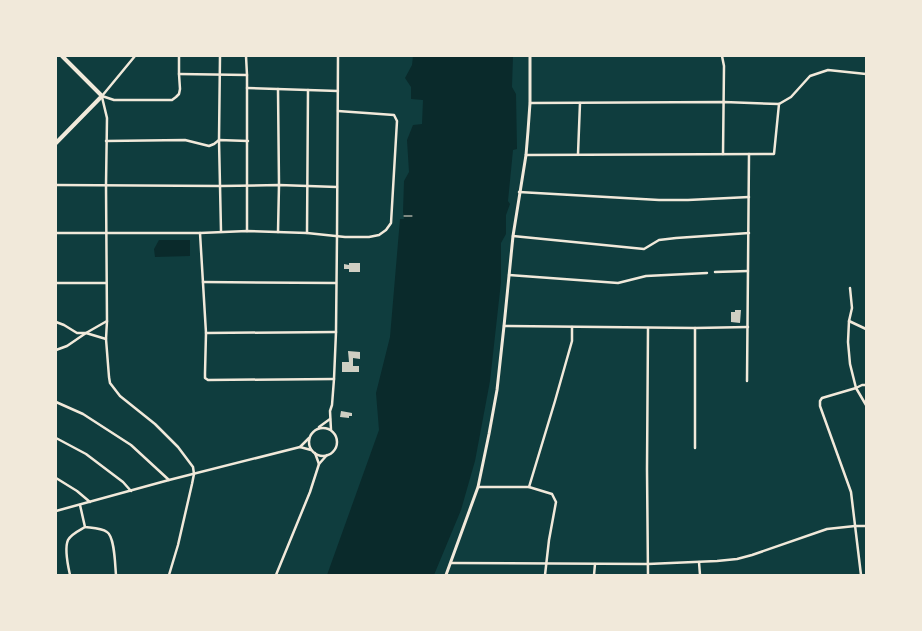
<svg xmlns="http://www.w3.org/2000/svg" width="922" height="631" font-family="'Noto Sans',sans-serif">
<rect width="100%" height="100%" fill="#0f3d3e"/>
<g fill="#0a2a2b">
<polygon points="413,56 513,56 512,87 516,94 517,149 513,150 508,201 510,204 506,215 506,234 501,243 501,282 490,381 475,461 461,510 434,575 327,575 379,430 376,393 390,337 400,219 404,219 403,212 404,181 409,172 407,140 413,125 422,124 423,100 411,99 411,87 405,78 412,65"/>
<polygon points="159,240 190,240 190,256 155,257 154,249"/>
</g>
<g fill="#cfcfc3">
<polygon points="349,263 360,263 360,272 349,272 349,269 344,269 344,264 349,265"/>
<polygon points="735,310 741,310 740,323 731,322 731,312 735,312"/>
<polygon points="348,351 360,352 360,359 353,358 353,366 359,366 359,372 342,372 342,362 349,362"/>
<polygon points="341,411 352,413 352,416 349,416 349,418 340,417"/>
</g>
<g fill="none" stroke-linecap="round" stroke-linejoin="round">
<polyline stroke="#f1e9da" stroke-width="1" points="404,216 412,216"/>
<g stroke="#f1e9da" stroke-width="2.5">
<polyline points="220,56 219,140 221,231"/>
<polyline points="246,56 247,75 247,231"/>
<polyline points="722,56 724,66 723,154"/>
<polyline points="179,74 247,75"/>
<polyline points="247,88 338,91"/>
<polyline points="278,89 279,185 278,232"/>
<polyline points="102,96 114,100 172,100 176,97 179,94 180,89 179,74 179,56"/>
<polyline points="102,96 135,56"/>
<polyline points="102,97 107,118 106,185 107,321 106,339 109,377 110,383 120,396 155,424 178,447 193,467 194,474 192,484 178,545 169,575"/>
<polyline points="530,103 724,102 779,104"/>
<polyline points="779,104 791,97 810,76 828,70 866,74"/>
<polyline points="106,141 185,140 209,146 214,144 219,140 248,141"/>
<polyline points="578,154 580,103"/>
<polyline points="526,155 774,154 779,104"/>
<polyline points="56,185 220,186 279,185 337,187"/>
<polyline points="519,192 659,200 688,200 749,197"/>
<polyline points="56,233 200,233 247,231 307,233 345,237 369,237 379,235 386,230 391,223 397,121 394,115 338,111"/>
<polyline points="200,233 206,333 205,373 205,378 208,380 334,379"/>
<polyline points="307,233 308,90"/>
<polyline points="513,236 644,249 659,240 676,238 749,233"/>
<polyline points="715,272 748,271"/>
<polyline points="509,275 618,283 646,276 707,273"/>
<polyline points="203,282 336,283"/>
<polyline points="56,283 106,283"/>
<polyline points="850,288 852,308 849,321 848,342 850,364 856,388 866,405"/>
<polyline points="849,321 866,329"/>
<polyline points="56,322 64,325 77,333 86,333 106,339"/>
<polyline points="504,326 695,328 748,327"/>
<polyline points="648,328 647,469 648,575"/>
<polyline points="695,328 695,448"/>
<polyline points="206,333 336,332"/>
<polyline points="56,350 67,346 86,333 107,321"/>
<polyline points="747,381 749,154"/>
<polyline points="56,402 83,414 131,445 169,480"/>
<polyline points="319,427 330,419"/>
<circle cx="323" cy="442" r="14"/>
<polyline points="331,430 330,411 332,405 334,379 336,332 337,236 338,56"/>
<polyline points="56,438 86,454 123,482 131,491"/>
<polyline points="300,447 311,450"/>
<polyline points="315,453 319,464"/>
<polyline points="56,478 77,491 90,502"/>
<polyline points="478,487 529,487 552,494 556,502 549,540 545,575"/>
<polyline points="529,487 555,401 572,341 572,327"/>
<path d="M80,505L85,527C92,528 101,528 107,532C115,537 115,566 116,575"/>
<polyline points="56,511 169,480 300,447 309,438"/>
<polyline points="699,562 700,575"/>
<polyline points="451,563 648,564 717,561 737,559 752,555 827,529 855,526 866,526"/>
<path d="M70,575C68,566 64,549 68,540C71,534 80,530 85,527"/>
<polyline points="276,575 310,492 319,464 327,455"/>
<polyline points="594,575 595,564"/>
<polyline points="861,575 851,492 820,406 820,401 822,398 856,388 862,385 866,385"/>
</g>
<polyline stroke="#f1e9da" stroke-width="3" points="446,575 478,487 489,434 497,390 504,326 513,236 526,155 528,131 530,103 530,56"/>
<polyline stroke="#f1e9da" stroke-width="4" points="56,143 102,96 62,56"/>
</g>
<rect width="922" height="631" fill="none" stroke="#f1e9da" stroke-width="114"/>
</svg>
